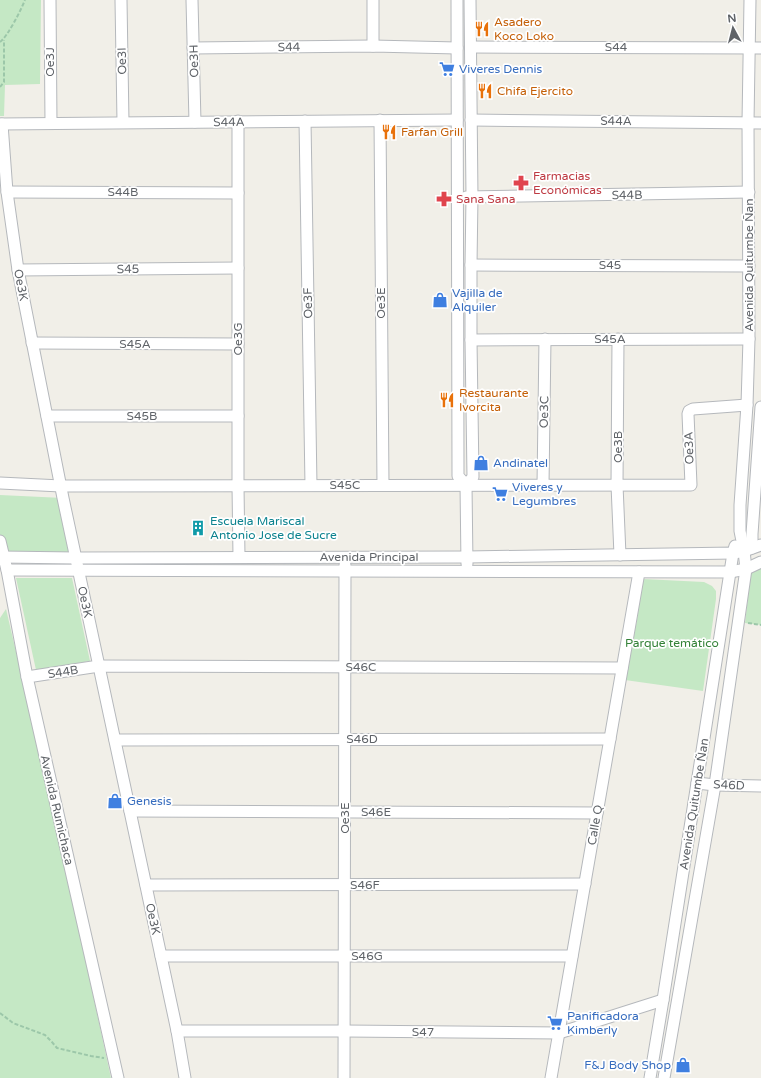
<svg xmlns="http://www.w3.org/2000/svg" width="761" height="1078" font-family="'Varela Round',sans-serif">
<rect width="100%" height="100%" fill="#f1efe8"/>
<g fill="#c5e8c5">
<polygon points="0,0 41,0 40,84 5,85 4,116 0,116"/>
<polygon points="0,495 63,498 76,558 4,557 0,541"/>
<polygon points="761,568 761,625 745,623 751,571"/>
<polygon points="16,578 72,578 90,661 36,670"/>
<polygon points="643,579 704,582 712,586 716,591 716,599 703,691 625,680 637,620"/>
<polygon points="6,609 49,792 111,1078 0,1078 0,618"/>
</g>
<g fill="none" stroke-linecap="round" stroke-linejoin="round">
<defs>
<g id="minor">
<polyline points="50,0 51,123"/>
<polyline points="121,0 123,122"/>
<polyline points="192,0 195,122"/>
<polyline points="373,0 373,46"/>
<polyline points="457,0 458,476 466,485 467,564"/>
<polyline points="471,47 761,48"/>
<polyline points="193,48 373,46 457,48"/>
<polyline points="380,120 383,485"/>
<polyline points="471,120 761,123"/>
<polyline points="238,121 238,486 239,557"/>
<polyline points="305,121 311,485"/>
<polyline points="0,124 457,120"/>
<polyline points="2,124 7,192 18,270 63,498 177,1031 185,1078"/>
<polyline points="7,192 238,193"/>
<polyline points="466,197 749,192"/>
<polyline points="471,265 749,266"/>
<polyline points="18,270 238,268"/>
<polyline points="618,339 617,485 620,555"/>
<polyline points="471,340 749,339"/>
<polyline points="32,343 238,344"/>
<polyline points="47,416 238,416"/>
<polyline points="0,483 61,486 691,485 688,414 689,411 693,409 747,405"/>
<polyline points="466,485 473,477 471,340 471,265 472,197 470,0"/>
<polyline points="543,485 545,339"/>
<polyline points="0,541 7,570 27,677 118,1078"/>
<polyline points="752,548 752,534 761,407"/>
<polyline points="0,557 76,558 467,557 734,553 744,551 761,545"/>
<polyline points="7,570 730,572 746,569 761,562"/>
<polyline points="27,677 99,666 622,668"/>
<polyline points="115,740 610,739"/>
<polyline points="697,783 715,785 761,786"/>
<polyline points="130,811 597,813"/>
<polyline points="146,885 585,884"/>
<polyline points="161,956 572,956"/>
<polyline points="177,1031 345,1031 559,1033 663,1000"/>
<polyline points="344,1078 345,565"/>
<polyline points="551,1078 639,572"/>
<polyline points="650,1078 663,1000 733,553 735,546"/>
<polyline points="664,1078 715,785 746,569 744,551 740,531 740,505 747,405 749,339 748,122 750,0"/>
</g>
</defs>
<use href="#minor" stroke="#b5b8bc" stroke-width="13"/>
<g stroke="#9cc7a9" stroke-width="2" stroke-dasharray="4 2" stroke-linecap="butt">
<path d="M0,42C8,36 21,10 25,0"/>
<polyline points="0,87 4,82 4,40"/>
<polyline points="748,623 761,625"/>
<polyline points="0,1013 13,1023 45,1035 51,1041 57,1048 91,1056 104,1058"/>
</g>
<use href="#minor" stroke="#fff" stroke-width="11"/>
</g>
<defs>
<symbol id="restaurant-bare" viewBox="-9 -9 18 18"><path d="M-5-6h1v4h1v-4h1v4h1v-4h1v5L-1.5 .5V6h-2V.5L-5-1ZM5-6V6H3V1.5H1.5Q1.5-4 5-6Z" fill="#e8710a" stroke="#fff" stroke-width="2.5" paint-order="stroke"/></symbol>
<symbol id="supermarket-bare" viewBox="-9 -9 18 18"><path d="M-6-5.5h2.5l.6 2H6L4.5 2H-2.5L-4.4-4H-6ZM-1.5 3.2a1.3 1.3 0 1 0 .1 0ZM3 3.2a1.3 1.3 0 1 0 .1 0Z" fill="#3f7fe0" stroke="#fff" stroke-width="2.5" paint-order="stroke"/></symbol>
<symbol id="pharmacy-bare" viewBox="-9 -9 18 18"><path d="M-2-6h4v4h4v4h-4v4h-4v-4h-4v-4h4Z" fill="#e0444e" stroke="#fff" stroke-width="2.5" paint-order="stroke"/></symbol>
<symbol id="shop-bare" viewBox="-9 -9 18 18"><path d="M-5-2.5h2.3a2.7 3.5 0 0 1 5.4 0H5L5.5 6h-11ZM-1.5-2.5h3a1.5 2.3 0 0 0-3 0Z" fill="#3f7fe0" stroke="#fff" stroke-width="2.5" paint-order="stroke"/></symbol>
<symbol id="building-bare" viewBox="-9 -9 18 18"><path d="M-4-6H4V6H1V3H-1V6H-4ZM-2.5-4.3h1.7v1.8h-1.7ZM.8-4.3h1.7v1.8H.8ZM-2.5-1h1.7V.8h-1.7ZM.8-1h1.7V.8H.8Z" fill="#0f9aa8" stroke="#fff" stroke-width="2.5" paint-order="stroke"/></symbol>
</defs>
<g fill-rule="evenodd">
<use href="#restaurant-bare" x="471" y="18" width="22" height="22"/>
<use href="#supermarket-bare" x="436" y="58" width="22" height="22"/>
<use href="#restaurant-bare" x="474" y="80" width="22" height="22"/>
<use href="#restaurant-bare" x="378" y="121" width="22" height="22"/>
<use href="#pharmacy-bare" x="510" y="172" width="22" height="22"/>
<use href="#pharmacy-bare" x="433" y="188" width="22" height="22"/>
<use href="#shop-bare" x="429" y="289" width="22" height="22"/>
<use href="#restaurant-bare" x="436" y="389" width="22" height="22"/>
<use href="#shop-bare" x="470" y="452" width="22" height="22"/>
<use href="#supermarket-bare" x="489" y="483" width="22" height="22"/>
<use href="#building-bare" x="187" y="517" width="22" height="22"/>
<use href="#shop-bare" x="104" y="790" width="22" height="22"/>
<use href="#supermarket-bare" x="544" y="1012" width="22" height="22"/>
<use href="#shop-bare" x="672" y="1054" width="22" height="22"/>
</g>
<g text-anchor="middle" stroke-width="3.5" stroke-linejoin="round" paint-order="stroke">
<g font-size="12" fill="#c56008" stroke="#fff" text-anchor="start">
<text x="494" y="26">Asadero<tspan x="494" dy="14">Koco Loko</tspan></text>
<text x="497" y="95">Chifa Ejercito</text>
<text x="401" y="136">Farfan Grill</text>
<text x="459" y="397">Restaurante<tspan x="459" dy="14">Ivorcita</tspan></text>
</g>
<g font-size="12" fill="#5f6368" stroke="#fff">
<text transform="translate(289 47) rotate(-1)" y="4">S44</text>
<text x="616" y="51">S44</text>
<text transform="translate(122 61) rotate(-91)" y="4">Oe3I</text>
<text transform="translate(194 61) rotate(-91)" y="4">Oe3H</text>
<text transform="translate(50 62) rotate(-90)" y="4">Oe3J</text>
<text transform="translate(616 121) rotate(1)" y="4">S44A</text>
<text transform="translate(229 122) rotate(-1)" y="4">S44A</text>
<text x="123" y="196">S44B</text>
<text transform="translate(627 195) rotate(-1)" y="4">S44B</text>
<text x="610" y="269">S45</text>
<text transform="translate(749 265) rotate(-90)" y="4">Avenida Quitumbe Ñan</text>
<text transform="translate(128 269) rotate(-1)" y="4">S45</text>
<text transform="translate(21 285) rotate(79)" y="4">Oe3K</text>
<text transform="translate(308 303) rotate(-91)" y="4">Oe3F</text>
<text transform="translate(381 303) rotate(-90)" y="4">Oe3E</text>
<text transform="translate(238 339) rotate(-90)" y="4">Oe3G</text>
<text x="610" y="343">S45A</text>
<text x="135" y="348">S45A</text>
<text transform="translate(544 412) rotate(-89)" y="4">Oe3C</text>
<text x="142" y="420">S45B</text>
<text transform="translate(618 447) rotate(-90)" y="4">Oe3B</text>
<text transform="translate(689 448) rotate(-92)" y="4">Oe3A</text>
<text x="345" y="489">S45C</text>
<text x="369" y="561">Avenida Principal</text>
<text transform="translate(85 602) rotate(78)" y="4">Oe3K</text>
<text x="361" y="671">S46C</text>
<text transform="translate(63 672) rotate(-9)" y="4">S44B</text>
<text x="362" y="743">S46D</text>
<text transform="translate(729 785) rotate(3)" y="4">S46D</text>
<text transform="translate(694 804) rotate(-81)" y="4">Avenida Quitumbe Ñan</text>
<text transform="translate(57 810) rotate(77)" y="4">Avenida Rumichaca</text>
<text x="376" y="816">S46E</text>
<text transform="translate(345 818) rotate(-90)" y="4">Oe3E</text>
<text transform="translate(595 825) rotate(-80)" y="4">Calle Q</text>
<text x="365" y="889">S46F</text>
<text transform="translate(153 919) rotate(78)" y="4">Oe3K</text>
<text x="367" y="960">S46G</text>
<text x="423" y="1036">S47</text>
</g>
<g font-size="12" fill="#366cbe" stroke="#fff" text-anchor="start">
<text x="459" y="73">Viveres Dennis</text>
<text x="452" y="297">Vajilla de<tspan x="452" dy="14">Alquiler</tspan></text>
<text x="493" y="467">Andinatel</text>
<text x="512" y="491">Viveres y<tspan x="512" dy="14">Legumbres</tspan></text>
<text x="127" y="805">Genesis</text>
<text x="567" y="1020">Panificadora<tspan x="567" dy="14">Kimberly</tspan></text>
<text x="671" y="1069" text-anchor="end">F&amp;J Body Shop</text>
</g>
<g font-size="12" fill="#be3a42" stroke="#fff" text-anchor="start">
<text x="533" y="180">Farmacias<tspan x="533" dy="14">Económicas</tspan></text>
<text x="456" y="203">Sana Sana</text>
</g>
<g font-size="12" fill="#0d838f" stroke="#fff" text-anchor="start">
<text x="210" y="525">Escuela Mariscal<tspan x="210" dy="14">Antonio Jose de Sucre</tspan></text>
</g>
<g font-size="12" fill="#348238" stroke="#fff">
<text x="672" y="647">Parque temático</text>
</g>
</g>
<g transform="translate(733 28) rotate(353)" stroke="#ffffff" stroke-width="3" paint-order="stroke">
<path d="M0-3L7 15L0 10L-7 15Z" fill="#5f6368"/>
<text y="-6" font-size="11" font-weight="bold" text-anchor="middle" fill="#5f6368">N</text>
</g>
</svg>
